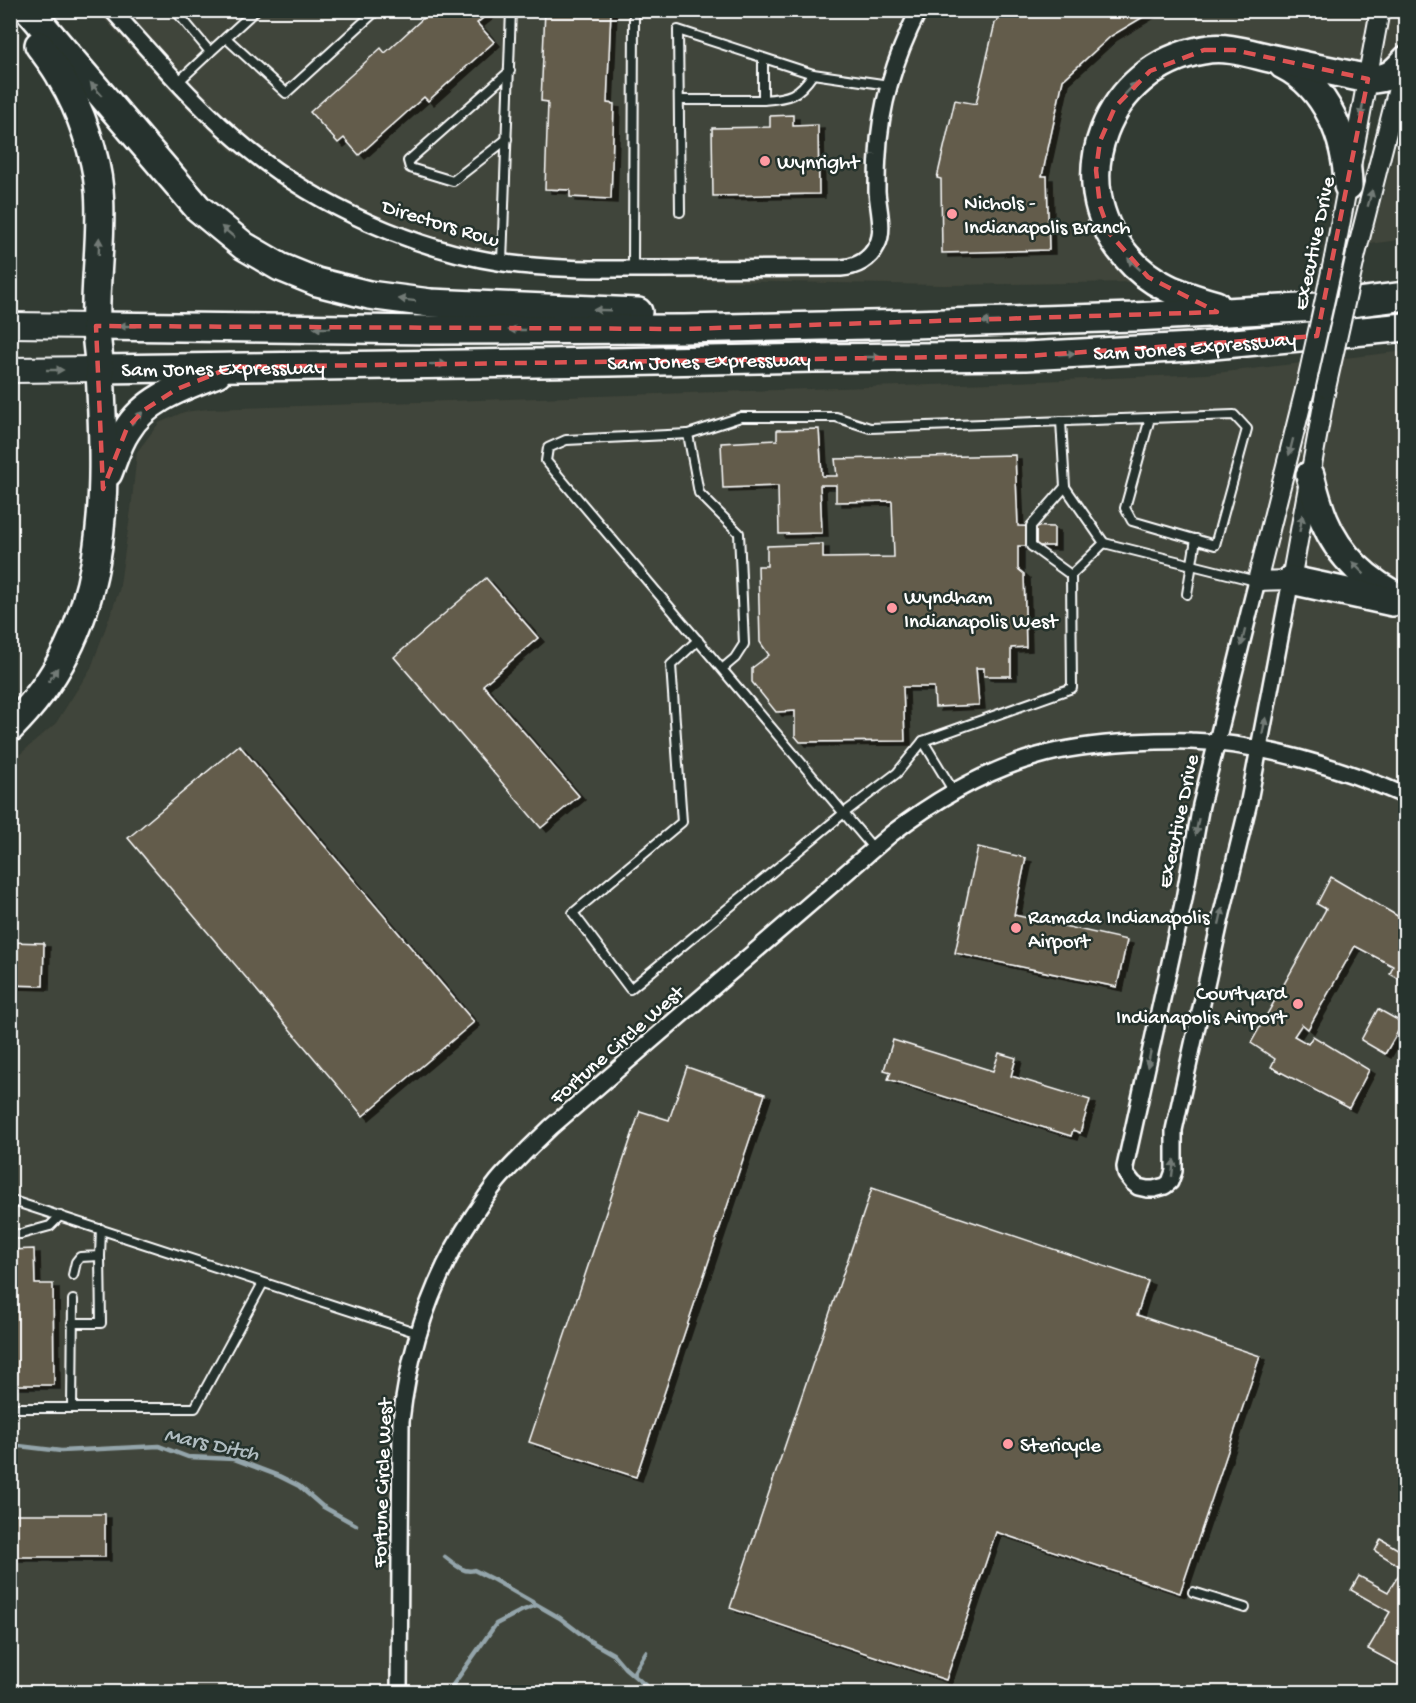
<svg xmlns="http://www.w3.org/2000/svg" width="1416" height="1703" font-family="'Gochi Hand',sans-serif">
<defs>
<filter id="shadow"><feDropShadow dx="6" dy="4" stdDeviation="0" flood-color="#0009"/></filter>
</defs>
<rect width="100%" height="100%" fill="#323b33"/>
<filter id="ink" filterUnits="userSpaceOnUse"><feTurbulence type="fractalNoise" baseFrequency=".0167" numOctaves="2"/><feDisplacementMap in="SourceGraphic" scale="12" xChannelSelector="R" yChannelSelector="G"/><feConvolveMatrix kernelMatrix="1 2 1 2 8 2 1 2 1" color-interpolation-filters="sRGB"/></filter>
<g filter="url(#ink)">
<g fill="#41453a">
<polygon points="1405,10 1405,74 1237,40 1101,109 1083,151 1084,190 1095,234 1131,282 945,285 625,279 526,275 449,261 366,232 290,193 230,150 177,99 97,11"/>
<polygon points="1405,113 1405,239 1370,244"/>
<polygon points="1405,351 1405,1692 11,1692 10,763 56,723 91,668 119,591 131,510 137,452 159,423 184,412 208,409 992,383 1207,374"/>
</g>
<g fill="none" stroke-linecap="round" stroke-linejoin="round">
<g stroke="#94a5ab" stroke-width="4.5">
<polyline points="10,1447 19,1446 61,1451 159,1446 188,1457 234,1459 279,1476 299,1486 322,1506 356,1525"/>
<path d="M445,1557C453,1563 464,1574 474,1570L494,1580L560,1618L590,1641L613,1654L625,1668L653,1692"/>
<polyline points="633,1674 646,1652"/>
<polyline points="448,1692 496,1624 521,1611 537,1605"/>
<polyline points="786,1692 787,1688"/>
</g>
</g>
<g fill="#635c4c" stroke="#fff" stroke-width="1.5" filter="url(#shadow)">
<polygon points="432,10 464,10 466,12 468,10 485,10 488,14 477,23 494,42 428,101 424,97 359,155 344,138 338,143 310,112 381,48 385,53"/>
<polygon points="545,10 611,10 607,103 614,104 611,199 570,197 570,190 545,189 548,102 541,101"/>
<polygon points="1009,10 1155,10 1111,36 1063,80 1042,176 1047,176 1049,250 942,253 941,179 937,178 955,100 976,104 995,23"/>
<polygon points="793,115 793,126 818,125 819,194 713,196 712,128 770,127 770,116"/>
<polygon points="819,429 822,476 837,476 835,459 1015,455 1018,526 1054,527 1054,546 1018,546 1018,569 1024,574 1026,647 1011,648 1011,676 984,676 984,668 976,668 979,705 935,707 934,687 903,687 905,741 800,742 795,736 795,711 776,712 752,682 752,668 769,655 760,642 758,566 767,566 767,546 823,544 823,558 894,557 892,501 836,502 836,485 820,485 822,533 779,534 778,486 723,488 721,443 777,440 777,430"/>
<polygon points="486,578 538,638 483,685 579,796 541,828 394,657"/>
<polygon points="239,745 474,1022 363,1116 128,838"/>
<polygon points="978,847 1026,858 1014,915 1127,940 1117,987 955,953"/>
<polygon points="1331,877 1406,921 1406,983 1390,974 1393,966 1355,946 1308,1029 1302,1024 1294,1036 1308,1044 1313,1036 1369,1070 1349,1108 1271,1067 1275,1059 1251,1043 1326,909 1317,904"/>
<polygon points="10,942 44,943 43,986 10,985"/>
<polygon points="1378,1009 1403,1023 1385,1054 1361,1040"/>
<polygon points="893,1040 993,1071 999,1053 1016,1058 1011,1076 1090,1100 1080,1133 1073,1130 1071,1136 888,1079 891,1072 884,1070"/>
<polygon points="687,1067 765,1094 636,1477 529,1442 640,1111 669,1120"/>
<polygon points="872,1188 1148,1281 1137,1315 1260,1356 1180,1593 996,1532 946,1680 730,1608"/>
<polygon points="34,1249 35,1284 53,1284 54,1385 10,1385 10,1250"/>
<rect x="10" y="1514" width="95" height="43"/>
<polygon points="1381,1539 1406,1554 1406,1669 1368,1649 1390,1612 1351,1590 1359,1576 1388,1592 1403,1568 1375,1551"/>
</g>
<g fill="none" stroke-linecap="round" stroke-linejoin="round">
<defs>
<g id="service">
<polyline points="175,10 210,52 178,82"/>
<polyline points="226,38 286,93 377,10"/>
<polyline points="210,52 256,10"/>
<polyline points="679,100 763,100 763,59"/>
<path d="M763,100C789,98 798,96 813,74"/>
<polyline points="507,139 453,181 410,168 408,161 510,71"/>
<polyline points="680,212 678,30 813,74 889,85"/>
<polyline points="502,262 511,10"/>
<polyline points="633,269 634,10"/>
<polyline points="688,434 741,417 836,417 870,428 1234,415 1247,429 1215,545 1132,521 1125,508 1150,418"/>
<polyline points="1065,487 1031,526 1031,546 1071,575"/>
<polyline points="1104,543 1256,581"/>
<polyline points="1187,594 1196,539"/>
<polyline points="698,640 671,665 682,822 573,913 630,989 844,813 897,773 923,741 1072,688 1071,575 1104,543 1065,487 1061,421"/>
<polyline points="722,669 735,658 744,644 739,533 699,493 688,434 566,440 548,448 546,461 874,849"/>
<polyline points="923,741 954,792"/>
<polyline points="10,1200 418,1333"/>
<polyline points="10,1234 21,1234 50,1226 60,1216"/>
<polyline points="73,1275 76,1262 80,1257 100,1256 101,1229"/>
<polyline points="73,1300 72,1408 195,1408 263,1283"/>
<polyline points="72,1323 101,1323 100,1256"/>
<polyline points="10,1408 72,1408"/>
<polyline points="1193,1592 1245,1608"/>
</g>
<g id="minor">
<path d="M112,10C156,58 198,109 249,150C318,206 415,250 504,263C555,270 607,269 659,269C719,269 780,268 841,268C856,267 870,260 877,245C885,230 878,208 877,191C877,179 877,167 878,155C880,104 896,55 919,10"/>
<polyline points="1257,581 1201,805 1184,899 1125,1167 1126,1174 1133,1183 1138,1187 1147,1189 1154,1189 1165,1186 1170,1182 1174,1171 1174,1130 1222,913 1248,806 1291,580"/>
<path d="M399,1692L401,1421C409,1348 432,1279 473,1216C482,1203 491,1188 502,1176C518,1159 534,1143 551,1127L891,834C935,800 984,771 1038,756C1069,747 1101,744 1132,742C1152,741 1172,740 1191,741C1260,743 1343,768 1406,796"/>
</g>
<g id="tertiary">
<polyline points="1356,254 1405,61"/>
<polyline points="1334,258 1380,10"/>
<polyline points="1305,390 1257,581 1291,580 1326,388"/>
</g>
<g id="primary">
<polyline points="10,325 96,326"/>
<polyline points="10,370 100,369"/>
</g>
<g id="motorway">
<polyline points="29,10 198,208 244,246 280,267 317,282 369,295 430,303 638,312"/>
<path d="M1283,65C1327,87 1347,139 1348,186"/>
<path d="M1216,305C1181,295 1150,285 1126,256C1061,180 1107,67 1203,50C1227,45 1251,54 1274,59C1305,66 1337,72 1368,79C1388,79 1393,75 1406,60"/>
<polyline points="96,326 433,330 684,329 912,324 1134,317 1318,307 1406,296"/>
<path id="s1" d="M100,369L610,362L813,358L1026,356L1192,347L1406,327"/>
<path d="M108,473C114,458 118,443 127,430C146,398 185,386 217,373"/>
<path d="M1310,475C1314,490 1318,506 1324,520C1339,557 1370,584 1406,601"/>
<polyline points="1291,580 1393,602"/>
<path d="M10,728C111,629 107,502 100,371C99,356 96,341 96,326C94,281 103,235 99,190C96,154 80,109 62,79C56,67 47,56 39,45"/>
</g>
</defs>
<use href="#service" stroke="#fff" stroke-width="12"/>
<use href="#minor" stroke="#fff" stroke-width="20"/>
<use href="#tertiary" stroke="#fff" stroke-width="22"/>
<use href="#primary" stroke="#fff" stroke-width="28"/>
<use href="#motorway" stroke="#fff" stroke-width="32"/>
<use href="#service" stroke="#26332d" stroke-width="8"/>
<use href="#minor" stroke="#26332d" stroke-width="15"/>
<use href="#tertiary" stroke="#26332d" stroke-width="18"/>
<use href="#primary" stroke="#26332d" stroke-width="24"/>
<use href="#motorway" stroke="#26332d" stroke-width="27"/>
<defs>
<g id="tertiary-bridge">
<polyline points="1326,388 1356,254"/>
<polyline points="1305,390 1334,258"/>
</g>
</defs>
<use href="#tertiary-bridge" stroke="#fff" stroke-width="22" stroke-linecap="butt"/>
<use href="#tertiary-bridge" stroke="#26332d" stroke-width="18"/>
</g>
<defs><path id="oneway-solid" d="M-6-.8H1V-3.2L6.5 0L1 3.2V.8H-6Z" transform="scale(1.5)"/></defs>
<g fill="#727a76">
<use href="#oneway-solid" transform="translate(96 89) rotate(-131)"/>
<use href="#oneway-solid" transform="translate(1130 89) rotate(-46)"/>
<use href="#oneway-solid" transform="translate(1362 109) rotate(100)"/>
<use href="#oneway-solid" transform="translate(1370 198) rotate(-75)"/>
<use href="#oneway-solid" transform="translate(228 232) rotate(-140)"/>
<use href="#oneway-solid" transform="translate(99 246) rotate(-88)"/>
<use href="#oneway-solid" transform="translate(1134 264) rotate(-137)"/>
<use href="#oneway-solid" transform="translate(407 300) rotate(-173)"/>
<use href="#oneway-solid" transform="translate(602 310) rotate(-178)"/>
<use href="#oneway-solid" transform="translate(990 322) rotate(178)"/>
<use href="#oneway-solid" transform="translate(127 326) rotate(-180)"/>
<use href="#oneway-solid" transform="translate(322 328) rotate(-179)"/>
<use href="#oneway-solid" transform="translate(517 330) rotate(180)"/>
<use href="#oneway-solid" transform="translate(1067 354) rotate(-3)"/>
<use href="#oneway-solid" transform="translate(872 357)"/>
<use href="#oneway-solid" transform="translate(438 364) rotate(-1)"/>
<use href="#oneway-solid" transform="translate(55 370)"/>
<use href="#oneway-solid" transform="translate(137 418) rotate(-48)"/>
<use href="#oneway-solid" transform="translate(1291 447) rotate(104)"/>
<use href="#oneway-solid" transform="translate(1301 523) rotate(-80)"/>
<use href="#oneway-solid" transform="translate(1358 568) rotate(-135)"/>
<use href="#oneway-solid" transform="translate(1243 638) rotate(104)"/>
<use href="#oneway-solid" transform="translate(53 675) rotate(-57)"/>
<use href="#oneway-solid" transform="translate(1264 726) rotate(-79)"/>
<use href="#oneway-solid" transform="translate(1197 827) rotate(100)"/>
<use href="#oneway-solid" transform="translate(1221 916) rotate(-77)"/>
<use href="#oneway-solid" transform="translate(1149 1059) rotate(102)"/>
<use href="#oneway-solid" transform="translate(1173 1168) rotate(-83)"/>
</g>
</g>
<path fill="none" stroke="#de5353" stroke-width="4.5" stroke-dasharray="12 8" stroke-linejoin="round" d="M1204,50H1234L1368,79L1317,336L1026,356L232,367L177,389L144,410L127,428L103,489L96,326L684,329L1217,312L1148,277L1110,234L1100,206L1096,170L1100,141L1115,107L1150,71Z"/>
<g fill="#ff9aa2" stroke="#26332d" stroke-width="2">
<circle cx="765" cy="161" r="6"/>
<circle cx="952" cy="214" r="6"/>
<circle cx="892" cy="608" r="6"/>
<circle cx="1016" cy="928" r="6"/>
<circle cx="1298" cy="1004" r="6"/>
<circle cx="1008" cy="1444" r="6"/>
</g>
<g text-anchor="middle" stroke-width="5" stroke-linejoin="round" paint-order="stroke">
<g font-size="21" fill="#fff" stroke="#26332d" text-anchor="start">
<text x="777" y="168">Wynright</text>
<text x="964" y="209">Nichols -<tspan x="964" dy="24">Indianapolis Branch</tspan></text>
<text x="904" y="603">Wyndham<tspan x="904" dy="24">Indianapolis West</tspan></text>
<text x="1028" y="923">Ramada Indianapolis<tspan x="1028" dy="24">Airport</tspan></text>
<text x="1286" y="999" text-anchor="end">Courtyard<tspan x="1286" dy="24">Indianapolis Airport</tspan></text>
<text x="1020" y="1451">Stericycle</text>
</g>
<g font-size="21" fill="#fff" stroke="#26332d">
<text transform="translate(441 222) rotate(17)" y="7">Directors Row</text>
<text transform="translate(1313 243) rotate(-78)" y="7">Executive Drive</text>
<text dy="7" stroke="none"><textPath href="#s1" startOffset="1095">Sam Jones Expressway</textPath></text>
<text dy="7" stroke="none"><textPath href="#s1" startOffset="609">Sam Jones Expressway</textPath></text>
<text dy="7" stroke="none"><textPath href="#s1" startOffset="123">Sam Jones Expressway</textPath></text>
<text transform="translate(1177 821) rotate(-78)" y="7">Executive Drive</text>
<text transform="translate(616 1044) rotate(-41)" y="7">Fortune Circle West</text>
<text transform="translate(381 1483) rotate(-88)" y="7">Fortune Circle West</text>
</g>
<g font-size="22" font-style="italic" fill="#afbcc0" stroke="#26332d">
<text transform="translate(212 1442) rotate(12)" y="8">Mars Ditch</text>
</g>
</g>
<rect width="1416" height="1703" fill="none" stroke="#26332d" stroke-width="36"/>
<rect x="18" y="18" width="1380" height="1667" fill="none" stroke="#fff" stroke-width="2" filter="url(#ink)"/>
</svg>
